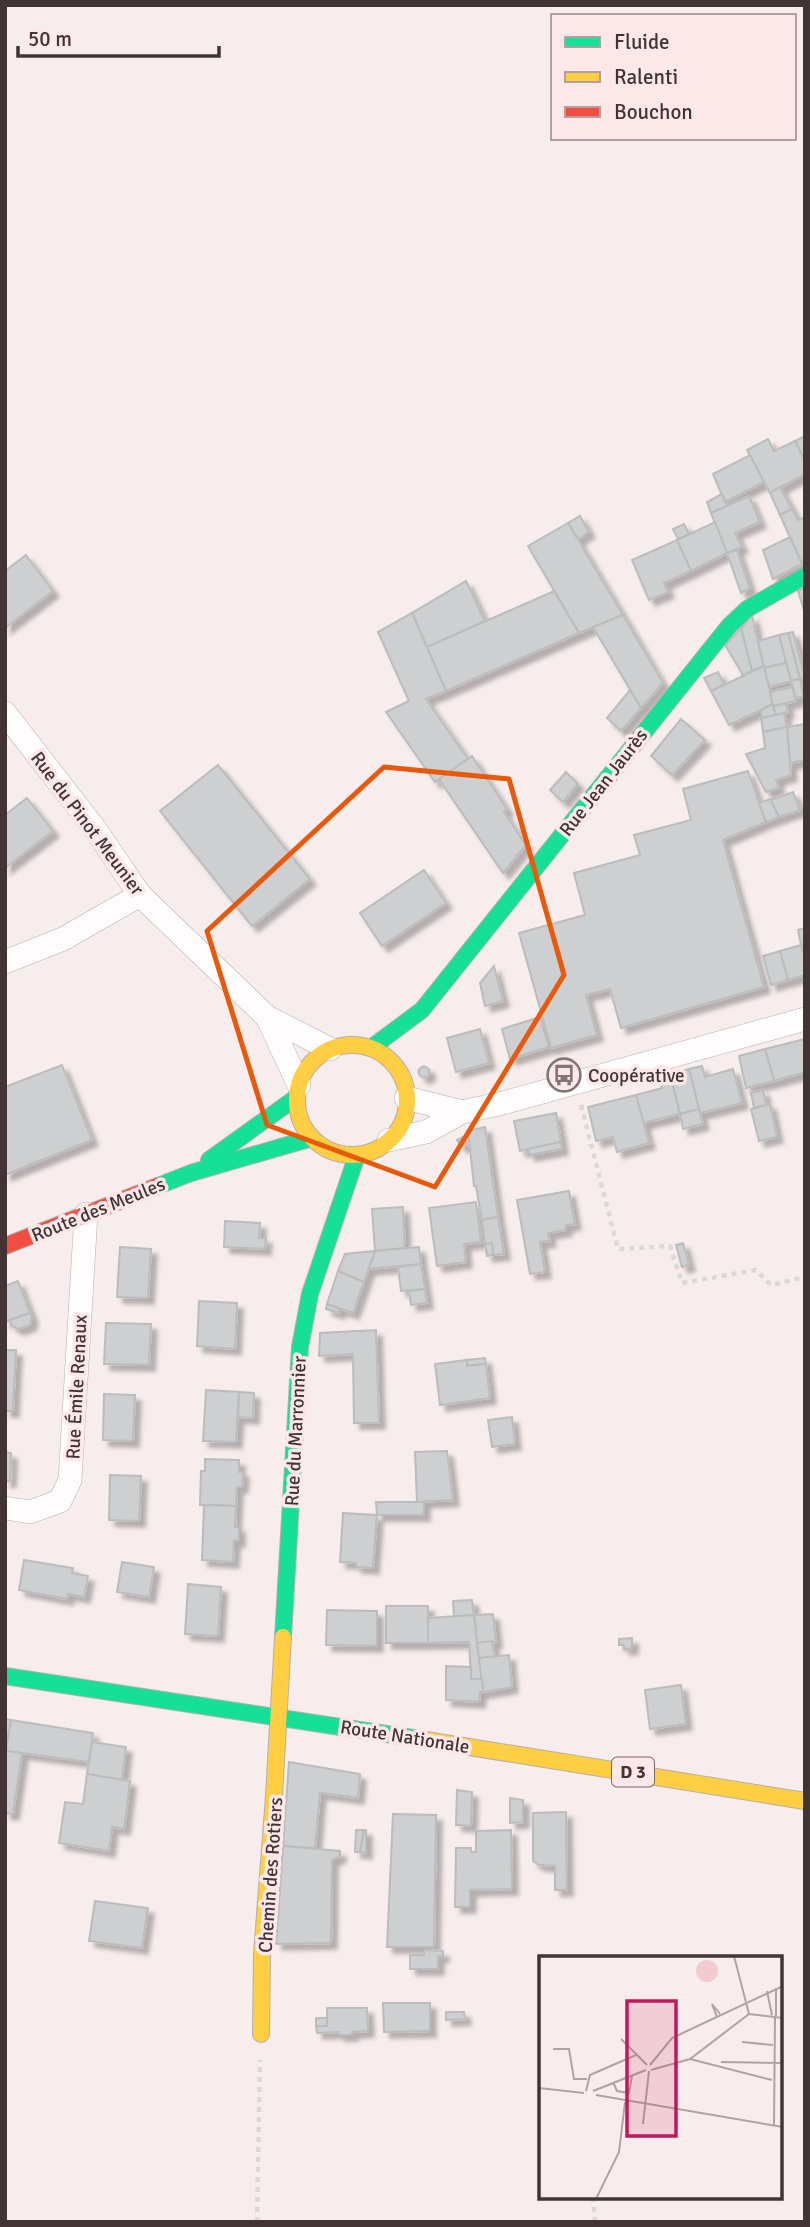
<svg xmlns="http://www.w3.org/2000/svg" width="810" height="2227" font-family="Signika,sans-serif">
<defs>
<filter id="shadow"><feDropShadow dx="6" dy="6" stdDeviation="2" flood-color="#0004"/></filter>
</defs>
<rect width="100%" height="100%" fill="#f8eded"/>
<g fill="#cdcfd0" stroke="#babcbd" stroke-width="2" filter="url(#shadow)">
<polygon points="805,436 805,461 795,441"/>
<polygon points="768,439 774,451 795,441 805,461 805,474 770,493 747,450"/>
<polygon points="750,455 764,482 725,502 713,474"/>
<polygon points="780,487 792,509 780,515 770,493"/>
<polygon points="722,494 727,506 711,513 707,502"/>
<polygon points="749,496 760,522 735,533 742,547 727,553 711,513"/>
<polygon points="792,509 798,520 805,517 805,563 802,564 780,515"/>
<polygon points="580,516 589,532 578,539 568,523"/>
<polygon points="715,522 727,553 691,571 677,540"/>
<polygon points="568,523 623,615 579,633 528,546"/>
<polygon points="684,524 689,534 678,539 673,529"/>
<polygon points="790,537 802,564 773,579 763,550"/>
<polygon points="677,540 691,571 664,583 668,592 649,600 632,560"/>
<polygon points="737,550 750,588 741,593 727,553"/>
<polygon points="26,555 53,591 5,628 5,571"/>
<polygon points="466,581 485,621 427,647 412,613"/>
<polygon points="805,588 805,614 798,591"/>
<polygon points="554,591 579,633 446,691 427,647"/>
<polygon points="412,613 446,691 426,699 468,759 435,782 386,712 409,701 378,632"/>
<polygon points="623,615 663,683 641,708 593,627"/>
<polygon points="752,615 764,666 752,671 741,628"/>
<polygon points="741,628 752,671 743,675 725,645"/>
<polygon points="793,632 805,677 800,679 788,633"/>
<polygon points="788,633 800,679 791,681 779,635"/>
<polygon points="779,635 786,663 764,668 758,641"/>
<polygon points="786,663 791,681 769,687 764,668"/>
<polygon points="764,666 773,704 729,725 711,691"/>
<polygon points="718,672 724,684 711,691 704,678"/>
<polygon points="800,679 804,696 796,698 791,681"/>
<polygon points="792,687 796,701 773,706 770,692"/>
<polygon points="630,690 641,708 621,731 607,718"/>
<polygon points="773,704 776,715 761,718 761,710"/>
<polygon points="786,704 788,712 776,715 773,706"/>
<polygon points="784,713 787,727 763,732 761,718"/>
<polygon points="681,719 705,740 672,775 651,756"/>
<polygon points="805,724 805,760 790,763 787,727"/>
<polygon points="787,727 791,775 776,780 779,788 766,792 746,754 765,748 763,732"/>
<polygon points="472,756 507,809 504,812 526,845 503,873 439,779"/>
<polygon points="218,765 310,879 252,926 160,811"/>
<polygon points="748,771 766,822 723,840 764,987 621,1028 610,989 586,995 597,1035 551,1048 519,933 585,915 574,873 640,855 634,835 691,820 683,789"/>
<polygon points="566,772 578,784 563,802 550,790"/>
<polygon points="793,792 800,810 779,817 770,800"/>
<polygon points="27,798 53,831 5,868 5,815"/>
<polygon points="770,799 779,817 766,822 759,803"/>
<polygon points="424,870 446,903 382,946 360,913"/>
<polygon points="805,928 805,944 801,945 798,930"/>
<polygon points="801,945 805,957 805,975 788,980 780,951"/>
<polygon points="780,951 788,980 771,985 763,956"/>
<polygon points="494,966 503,1001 485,1006 480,983"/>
<polygon points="540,1017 549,1047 510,1059 502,1029"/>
<polygon points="480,1029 489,1063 456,1072 447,1038"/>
<polygon points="805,1039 805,1072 774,1081 765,1049"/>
<polygon points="765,1049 774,1081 746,1088 739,1056"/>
<polygon points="62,1065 92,1140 5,1175 5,1087"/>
<polygon points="702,1066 705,1077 733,1069 742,1103 700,1113 689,1069"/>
<circle cx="424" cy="1072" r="5.5"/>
<polygon points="689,1069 699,1109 680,1114 670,1075"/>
<polygon points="670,1075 680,1114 643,1123 636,1095 662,1088 659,1077"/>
<polygon points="763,1090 766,1105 754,1108 751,1093"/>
<polygon points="636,1095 649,1143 617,1152 613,1137 596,1141 588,1107"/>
<polygon points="770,1104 777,1137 759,1141 751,1109"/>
<polygon points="699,1109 703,1124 683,1129 680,1114"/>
<polygon points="556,1113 561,1142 520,1151 514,1121"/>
<polygon points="485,1127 498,1217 482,1220 476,1186 474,1186 468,1131"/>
<polygon points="463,1137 467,1143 461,1147 457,1140"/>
<polygon points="561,1142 562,1149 529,1155 528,1149"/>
<polygon points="569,1191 575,1224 566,1225 566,1230 548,1233 550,1241 540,1242 545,1272 530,1274 517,1200"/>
<polygon points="476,1202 481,1242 464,1244 466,1262 437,1266 429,1208"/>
<polygon points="403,1207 405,1248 375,1251 372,1209"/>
<polygon points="498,1217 504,1254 493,1255 492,1243 485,1244 482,1220"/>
<polygon points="225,1221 260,1223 259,1238 266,1238 265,1249 224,1247"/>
<polygon points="492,1243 493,1255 487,1256 485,1244"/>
<polygon points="683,1243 689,1265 682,1267 676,1245"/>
<polygon points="120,1247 151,1249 148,1298 117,1297"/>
<polygon points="419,1247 421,1264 368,1269 375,1251"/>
<polygon points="375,1251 364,1282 338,1271 345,1254"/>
<polygon points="421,1264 425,1289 401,1291 398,1267"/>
<polygon points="338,1271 364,1282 353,1313 327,1304"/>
<polygon points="18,1281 30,1313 5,1322 5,1286"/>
<polygon points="425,1289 427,1303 411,1305 409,1291"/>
<polygon points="199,1301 237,1303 235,1349 197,1346"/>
<polygon points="327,1304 340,1309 339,1313 326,1309"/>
<polygon points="30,1313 32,1317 30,1325 18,1329 11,1325 10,1320"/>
<polygon points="106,1323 151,1324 149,1365 104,1364"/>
<polygon points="376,1330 379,1423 354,1423 353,1354 319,1356 320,1333"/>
<polygon points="5,1350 16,1350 13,1411 5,1411"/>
<polygon points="485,1358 486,1364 467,1366 467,1360"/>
<polygon points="467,1360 467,1366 486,1364 490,1398 440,1405 435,1364"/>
<polygon points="206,1390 239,1392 236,1442 203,1441"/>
<polygon points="239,1392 254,1393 253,1418 238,1417"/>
<polygon points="104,1394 135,1395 133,1441 103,1440"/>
<polygon points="512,1417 515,1444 492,1447 488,1420"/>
<polygon points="447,1451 453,1500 417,1502 415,1452"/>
<polygon points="5,1452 11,1453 10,1481 5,1481"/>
<polygon points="205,1459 239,1460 239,1472 243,1472 242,1487 237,1487 236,1506 200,1505 201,1471 205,1471"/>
<polygon points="110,1475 141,1476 139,1521 109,1520"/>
<polygon points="376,1502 424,1502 424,1515 377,1515"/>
<polygon points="204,1505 236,1506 235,1527 239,1527 239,1541 234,1541 233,1562 202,1560"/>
<polygon points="343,1513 377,1515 373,1568 356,1567 356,1563 340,1562"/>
<polygon points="24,1560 73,1568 72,1573 88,1576 84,1597 68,1594 67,1599 19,1590"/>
<polygon points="122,1562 154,1567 149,1597 117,1592"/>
<polygon points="188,1584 221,1587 218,1636 185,1634"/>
<polygon points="472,1600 474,1615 454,1617 453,1601"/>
<rect x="386" y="1606" width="42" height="37"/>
<polygon points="327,1610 377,1611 377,1646 326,1645"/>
<polygon points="493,1614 496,1642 477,1643 474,1615"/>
<polygon points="474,1615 477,1643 482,1679 471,1679 469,1642 428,1643 428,1618"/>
<polygon points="632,1638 632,1648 624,1649 624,1645 619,1645 619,1639"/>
<polygon points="492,1641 495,1657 479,1658 477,1643"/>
<polygon points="509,1655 512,1687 483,1692 479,1658"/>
<polygon points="446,1666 471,1667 471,1679 482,1679 483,1692 480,1692 479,1702 446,1700"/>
<polygon points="681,1685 686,1724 650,1729 645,1690"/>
<polygon points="5,1719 11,1720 5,1758"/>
<polygon points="11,1720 93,1733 89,1762 6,1751"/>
<polygon points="92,1742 126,1747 122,1780 87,1774"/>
<polygon points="6,1751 22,1753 13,1814 5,1813"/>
<polygon points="289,1762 360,1774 358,1798 320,1793 315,1848 283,1846"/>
<polygon points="87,1774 130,1781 124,1829 112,1827 109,1851 59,1843 65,1802 83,1804"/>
<polygon points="457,1790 472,1792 471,1826 456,1825"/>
<polygon points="510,1798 523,1800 523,1822 510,1823"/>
<polygon points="566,1812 567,1890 555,1890 555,1866 539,1865 533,1861 533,1813"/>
<polygon points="393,1814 436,1815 434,1947 387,1947"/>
<polygon points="356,1830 364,1830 360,1852 355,1852"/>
<polygon points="364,1830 366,1830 366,1853 360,1852"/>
<polygon points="511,1830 512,1889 470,1890 470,1907 455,1907 456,1848 471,1848 471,1852 476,1852 476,1831"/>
<polygon points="283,1846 340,1851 340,1856 332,1860 331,1943 276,1944"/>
<polygon points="95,1901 148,1908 142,1948 89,1941"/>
<polygon points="424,1950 443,1951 443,1956 438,1956 438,1969 410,1969 410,1955 424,1955"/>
<polygon points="383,2003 430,2003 430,2031 384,2032"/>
<polygon points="327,2008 367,2008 368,2031 352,2032 352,2035 339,2035 339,2032 317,2033 316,2026 327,2026"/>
<polygon points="446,2012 464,2012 465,2019 446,2020"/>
<rect x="316" y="2018" width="11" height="8"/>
</g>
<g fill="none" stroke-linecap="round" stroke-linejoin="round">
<defs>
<g id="street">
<polyline points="5,713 95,829 140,895 267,1017 330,1049"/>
<polyline points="5,962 63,939 140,895"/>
<polyline points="267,1017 299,1085"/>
<polyline points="406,1098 462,1112"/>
<polyline points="389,1140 426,1132 462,1112 503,1103 805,1019"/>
<polyline points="5,1508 30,1512 60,1501 70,1480 86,1214"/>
</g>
<g id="fast">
<polyline points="371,1048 422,1010 729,626 747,609 805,576"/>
<polyline points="209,1160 297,1097"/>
<polyline points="158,1186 191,1173 312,1138"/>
<polyline points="283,1637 300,1347 310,1294 357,1155"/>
<polyline points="5,1676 426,1740"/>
</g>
<g id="slow">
<circle cx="352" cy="1100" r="55"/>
<polyline points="426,1740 805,1801"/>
<polyline points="261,2034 262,1954 274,1796 283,1637"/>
</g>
<polyline id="jam" points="5,1246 158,1186"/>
</defs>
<use href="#street" stroke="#b8adad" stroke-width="24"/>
<use href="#fast" stroke="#b8adad" stroke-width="18"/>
<use href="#slow" stroke="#b8adad" stroke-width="18"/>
<use href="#jam" stroke="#b8adad" stroke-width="18"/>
<g stroke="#dcd8d8" stroke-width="4.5" stroke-dasharray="5 5" stroke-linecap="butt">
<polyline points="581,1105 618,1249 670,1246 682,1283 756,1270 771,1285 805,1277"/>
<polyline points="593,2197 595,2222"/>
<polyline points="257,2222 260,2060"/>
</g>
<use href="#street" stroke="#fefcfc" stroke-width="23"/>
<use href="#fast" stroke="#16e098" stroke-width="16"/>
<use href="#slow" stroke="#ffcf43" stroke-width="16"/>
<use href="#jam" stroke="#f24e42" stroke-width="16"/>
</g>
<path fill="none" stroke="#e8590c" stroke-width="5" stroke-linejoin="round" d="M384,767L509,779L564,975L435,1187L267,1125L207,931Z"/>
<defs>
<symbol id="bus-ring" viewBox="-11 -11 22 22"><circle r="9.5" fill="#fde8e9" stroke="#827575" stroke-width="1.5"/><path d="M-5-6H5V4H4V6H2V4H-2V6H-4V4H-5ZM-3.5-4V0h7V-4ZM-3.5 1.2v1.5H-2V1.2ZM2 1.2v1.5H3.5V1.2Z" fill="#827575"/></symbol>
</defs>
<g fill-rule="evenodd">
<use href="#bus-ring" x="545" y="1056" width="38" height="38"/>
</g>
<g text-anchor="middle" stroke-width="7" stroke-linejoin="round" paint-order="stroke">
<rect fill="#fde8e9" stroke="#7a6a6b" stroke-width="2" x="612" y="1757.5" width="42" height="29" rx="5"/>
<g font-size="18" font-weight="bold" fill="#423435">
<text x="633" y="1778">D 3</text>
</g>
<g font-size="19" fill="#423435" stroke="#fde8e9">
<text transform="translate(603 782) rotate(-52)" y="7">Rue Jean Jaurès</text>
<text transform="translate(88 823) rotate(53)" y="7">Rue du Pinot Meunier</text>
<text transform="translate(98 1209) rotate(-22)" y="7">Route des Meules</text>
<text transform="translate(76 1387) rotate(-87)" y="7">Rue Émile Renaux</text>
<text transform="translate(295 1431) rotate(-87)" y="7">Rue du Marronnier</text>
<text transform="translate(405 1736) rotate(9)" y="7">Route Nationale</text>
<text transform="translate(270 1875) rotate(-86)" y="7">Chemin des Rotiers</text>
</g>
<g font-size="19" fill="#423435" stroke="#fde8e9" text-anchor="start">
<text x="588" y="1082">Coopérative</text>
</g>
</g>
<g transform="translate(539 1956)">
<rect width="243" height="243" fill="#f8eded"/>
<path d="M157 15a11 11 0 1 1 22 0a11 11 0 1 1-22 0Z" fill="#f2cbce"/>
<path fill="none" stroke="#afa3a3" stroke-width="2" d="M195,0L210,58M237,32V60M228,35L233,59M178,61L173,48L181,58M82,83L108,109M203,86L234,89M14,93H30L35,123H48M151,103L233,124M182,106L244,107M111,109L133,82L244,30M112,114L151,103L210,58L244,62M74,126L78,135L90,137L93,120M0,132L45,137M47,135L51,119L97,99M54,135L107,114M57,139L244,171M104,168L110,115M235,169L236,60M57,243L80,196L86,146"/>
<path fill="#c2185b" fill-opacity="0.15" stroke="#c2185b" stroke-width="3.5" d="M88,45H137V180H88Z"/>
<rect width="243" height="243" fill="none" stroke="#423435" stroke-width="3.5"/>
</g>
<rect width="810" height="2227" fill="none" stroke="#423435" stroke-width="14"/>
<rect x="551" y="14" width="245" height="126" fill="#fde8e9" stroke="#b2a0a1" stroke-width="2"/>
<rect x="565" y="37" width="35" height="10" fill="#16e098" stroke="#b2a0a1" stroke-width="2"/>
<text x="614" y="49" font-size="21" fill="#423435">Fluide</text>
<rect x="565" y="72" width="35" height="10" fill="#ffcf43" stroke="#b2a0a1" stroke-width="2"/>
<text x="614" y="84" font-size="21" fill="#423435">Ralenti</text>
<rect x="565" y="107" width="35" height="10" fill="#f24e42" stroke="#b2a0a1" stroke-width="2"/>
<text x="614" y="119" font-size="21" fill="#423435">Bouchon</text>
<path d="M18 46v10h201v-10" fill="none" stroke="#423435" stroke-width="3.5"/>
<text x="28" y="46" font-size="21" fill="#423435" stroke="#fde8e9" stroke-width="5" paint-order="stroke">50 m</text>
</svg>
